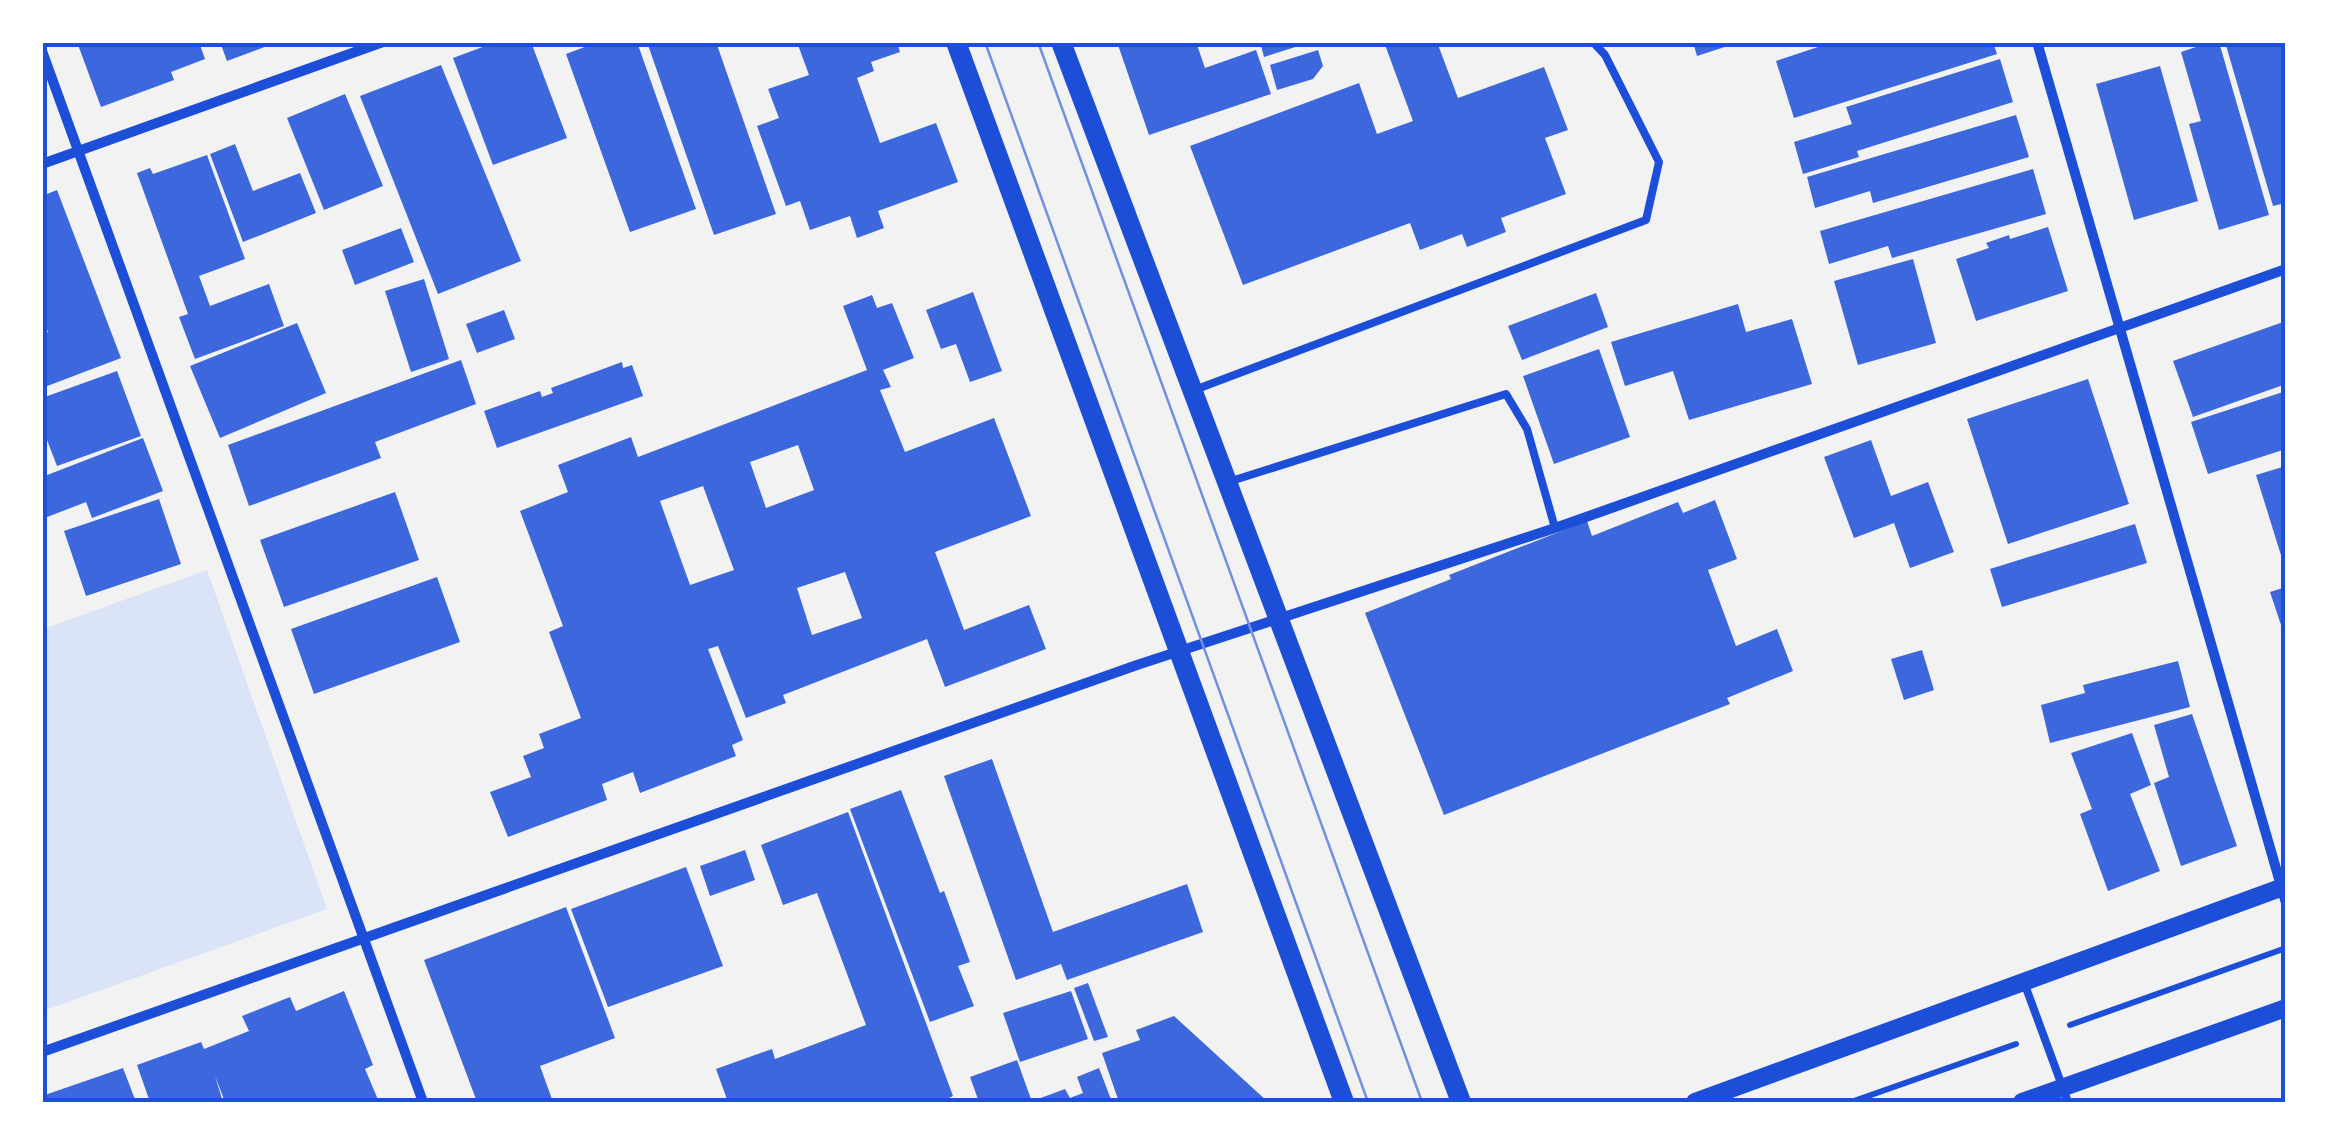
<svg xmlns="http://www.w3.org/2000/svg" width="2328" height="1145" font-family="Figtree,sans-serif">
<rect width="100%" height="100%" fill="#f2f2f2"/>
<polygon fill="#dbe4f7" points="207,570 327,909 43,1011 43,629"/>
<g fill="#3d67dc" fill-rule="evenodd">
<polygon points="77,42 199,42 205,59 171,72 174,80 101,107"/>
<polygon points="220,42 275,42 275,43 227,61"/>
<polygon points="496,42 531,42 567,138 493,165 453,58"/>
<polygon points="598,42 637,42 696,209 630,232 566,54"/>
<polygon points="647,42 716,42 776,214 714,235"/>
<polygon points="797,42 897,42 900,52 871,62 874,71 857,78 880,143 936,123 958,182 878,211 884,228 857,238 850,216 810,230 800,201 786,206 757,126 779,118 768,89 809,75"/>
<polygon points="1117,42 1196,42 1205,68 1256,50 1271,94 1149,135"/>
<polygon points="1260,42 1308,42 1308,43 1264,57"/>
<polygon points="1384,42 1437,42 1458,98 1544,67 1568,130 1545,138 1566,194 1501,218 1506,232 1467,247 1462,234 1420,250 1410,223 1243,285 1190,146 1359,83 1377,134 1413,121"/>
<polygon points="1693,42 1737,42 1737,43 1697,56"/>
<polygon points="1833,42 1993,42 1997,54 1794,118 1776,61"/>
<polygon points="2211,42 2219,42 2269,215 2219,230 2189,124 2201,121 2181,52"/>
<polygon points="2225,42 2283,42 2286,203 2273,206"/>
<polygon points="1318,50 1323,66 1313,79 1277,90 1270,65"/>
<polygon points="2000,59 2013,102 1857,151 1859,157 1803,174 1794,142 1852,124 1846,107"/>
<polygon points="441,65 521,261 438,294 360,96"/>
<polygon points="2160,66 2198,201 2134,220 2096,84"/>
<polygon points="345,94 383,186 324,210 287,118"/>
<polygon points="2016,115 2029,157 1873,203 1870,191 1815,208 1807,177"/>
<polygon points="235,144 253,191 300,173 316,213 243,242 210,154"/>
<polygon points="207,155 245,259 199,276 210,306 269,284 284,326 195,359 179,317 188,314 137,173 150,168 153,174"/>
<polygon points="2033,169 2046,214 1892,258 1888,246 1829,264 1820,231"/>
<polygon points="57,190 121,358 42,388 42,334 48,332 42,317 42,196"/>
<polygon points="2048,227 2068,291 1976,321 1956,259 1989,248 1986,243 2009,235 2010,239"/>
<polygon points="401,228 414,262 355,285 342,250"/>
<polygon points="1913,259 1936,343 1858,365 1834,281"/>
<polygon points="424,279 449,359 411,372 385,291"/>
<polygon points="973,292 1002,371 970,382 956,344 941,349 926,310"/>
<polygon points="1596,293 1608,327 1522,360 1508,326"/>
<path d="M872,295L877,308L892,303L914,358L883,370L891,387L880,390L905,452L994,418L1031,516L935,552L964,630L1029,605L1046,649L945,687L927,639L783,695L786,703L746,718L718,646L708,649L743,740L732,745L736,756L640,793L633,772L602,784L607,800L508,837L490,792L531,777L523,756L544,748L539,734L581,718L549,632L563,626L520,511L568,492L558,465L631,437L638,457L867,370L843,306ZM798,445L814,490L766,508L750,462ZM703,486L734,570L690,585L660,501ZM845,572L862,618L812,635L797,588Z"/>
<polygon points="1738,304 1746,332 1792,319 1812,384 1689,420 1673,371 1625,386 1611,342"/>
<polygon points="504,310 515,339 477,353 466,324"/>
<polygon points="2286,321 2286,384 2193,417 2173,361"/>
<polygon points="297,323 326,393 220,438 190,366"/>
<polygon points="1599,349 1630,437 1554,464 1523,376"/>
<polygon points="461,360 476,404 375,442 381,458 249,506 228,445"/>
<polygon points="622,362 623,368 632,365 643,396 497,448 484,411 540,391 542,397 553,393 551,388"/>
<polygon points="117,371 141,436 57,466 42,427 42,398"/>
<polygon points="2088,379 2129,504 2008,544 1967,419"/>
<polygon points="2286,391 2286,449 2208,474 2191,422"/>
<polygon points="143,438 163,491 92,518 86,502 42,519 42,477"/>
<polygon points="1871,440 1891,496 1928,482 1954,552 1910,568 1894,523 1854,538 1824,457"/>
<polygon points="2286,466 2286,568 2285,568 2256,475"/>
<polygon points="395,492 419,560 284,607 260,540"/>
<polygon points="159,499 181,564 86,596 64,531"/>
<polygon points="1715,500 1737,559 1708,570 1736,646 1777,629 1793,671 1727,698 1730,704 1444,815 1365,613 1451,579 1449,575 1587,521 1592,536 1678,502 1683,513"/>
<polygon points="2135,524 2147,563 2002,607 1990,569"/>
<polygon points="437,577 460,642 314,694 291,629"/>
<polygon points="2286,587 2286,637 2285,637 2270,592"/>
<polygon points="1922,650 1934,690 1904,700 1891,659"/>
<polygon points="2178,661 2190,707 2050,743 2041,705 2085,693 2083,685"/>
<polygon points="2192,714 2237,846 2181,866 2154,783 2169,777 2154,725"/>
<polygon points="2132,733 2151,785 2130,794 2160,871 2108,891 2080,814 2092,809 2071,753"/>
<polygon points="992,759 1053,932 1187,884 1203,932 1067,980 1061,964 1016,980 944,776"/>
<polygon points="901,790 940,893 944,891 970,962 958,966 974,1006 930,1022 850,809"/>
<polygon points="848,812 953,1096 947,1099 948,1102 728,1102 716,1069 772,1049 775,1059 866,1025 817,893 783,905 761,845"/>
<polygon points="745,850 755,880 710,896 700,866"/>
<polygon points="686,867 723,966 608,1007 571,909"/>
<polygon points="566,907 615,1038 540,1066 553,1102 477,1102 424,960"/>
<polygon points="1088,983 1108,1037 1094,1041 1074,988"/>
<polygon points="344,991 373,1065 365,1069 379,1102 225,1102 215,1076 223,1102 150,1102 137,1065 201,1042 204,1049 249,1031 242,1016 290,997 296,1011"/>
<polygon points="1071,991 1088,1039 1020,1062 1003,1013"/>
<polygon points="1174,1016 1268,1102 1119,1102 1102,1053 1140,1040 1136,1030"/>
<polygon points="1017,1060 1032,1102 979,1102 970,1077"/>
<polygon points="123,1068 136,1102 42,1102 42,1096"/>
<polygon points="1099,1068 1112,1102 1040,1102 1038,1099 1065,1089 1070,1098 1083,1093 1077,1077"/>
</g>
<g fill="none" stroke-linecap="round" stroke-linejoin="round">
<g stroke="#1d4ed8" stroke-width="6">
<polyline points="2070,1025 2286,948"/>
<polyline points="1851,1102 2016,1044"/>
</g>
<g stroke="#1d4ed8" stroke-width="8">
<polyline points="1197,389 1646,220 1659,162 1605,55 1593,42"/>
<polyline points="1228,482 1506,394 1527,429 1555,528"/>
<polyline points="2025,985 2068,1102"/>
</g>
<g stroke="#1d4ed8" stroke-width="10">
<polyline points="2037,42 2286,903"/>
<polyline points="42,51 423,1102"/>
<polyline points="42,164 383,42"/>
<polyline points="42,1052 1137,665 1555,528 2286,269"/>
</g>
<g stroke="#1d4ed8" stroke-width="18">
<polyline points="1695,1102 2286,886"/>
<polyline points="2022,1102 2286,1008"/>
</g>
<g stroke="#1d4ed8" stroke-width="20">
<polyline points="956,42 1344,1102"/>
<polyline points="1061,42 1461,1102"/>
</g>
<g stroke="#7290e2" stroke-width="2.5">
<polyline points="985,42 1368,1102"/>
<polyline points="1038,42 1422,1102"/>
</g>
</g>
<rect width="2328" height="1145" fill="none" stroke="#ffffff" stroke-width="90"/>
<rect x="45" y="45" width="2238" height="1055" fill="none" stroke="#1d4ed8" stroke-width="4"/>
</svg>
